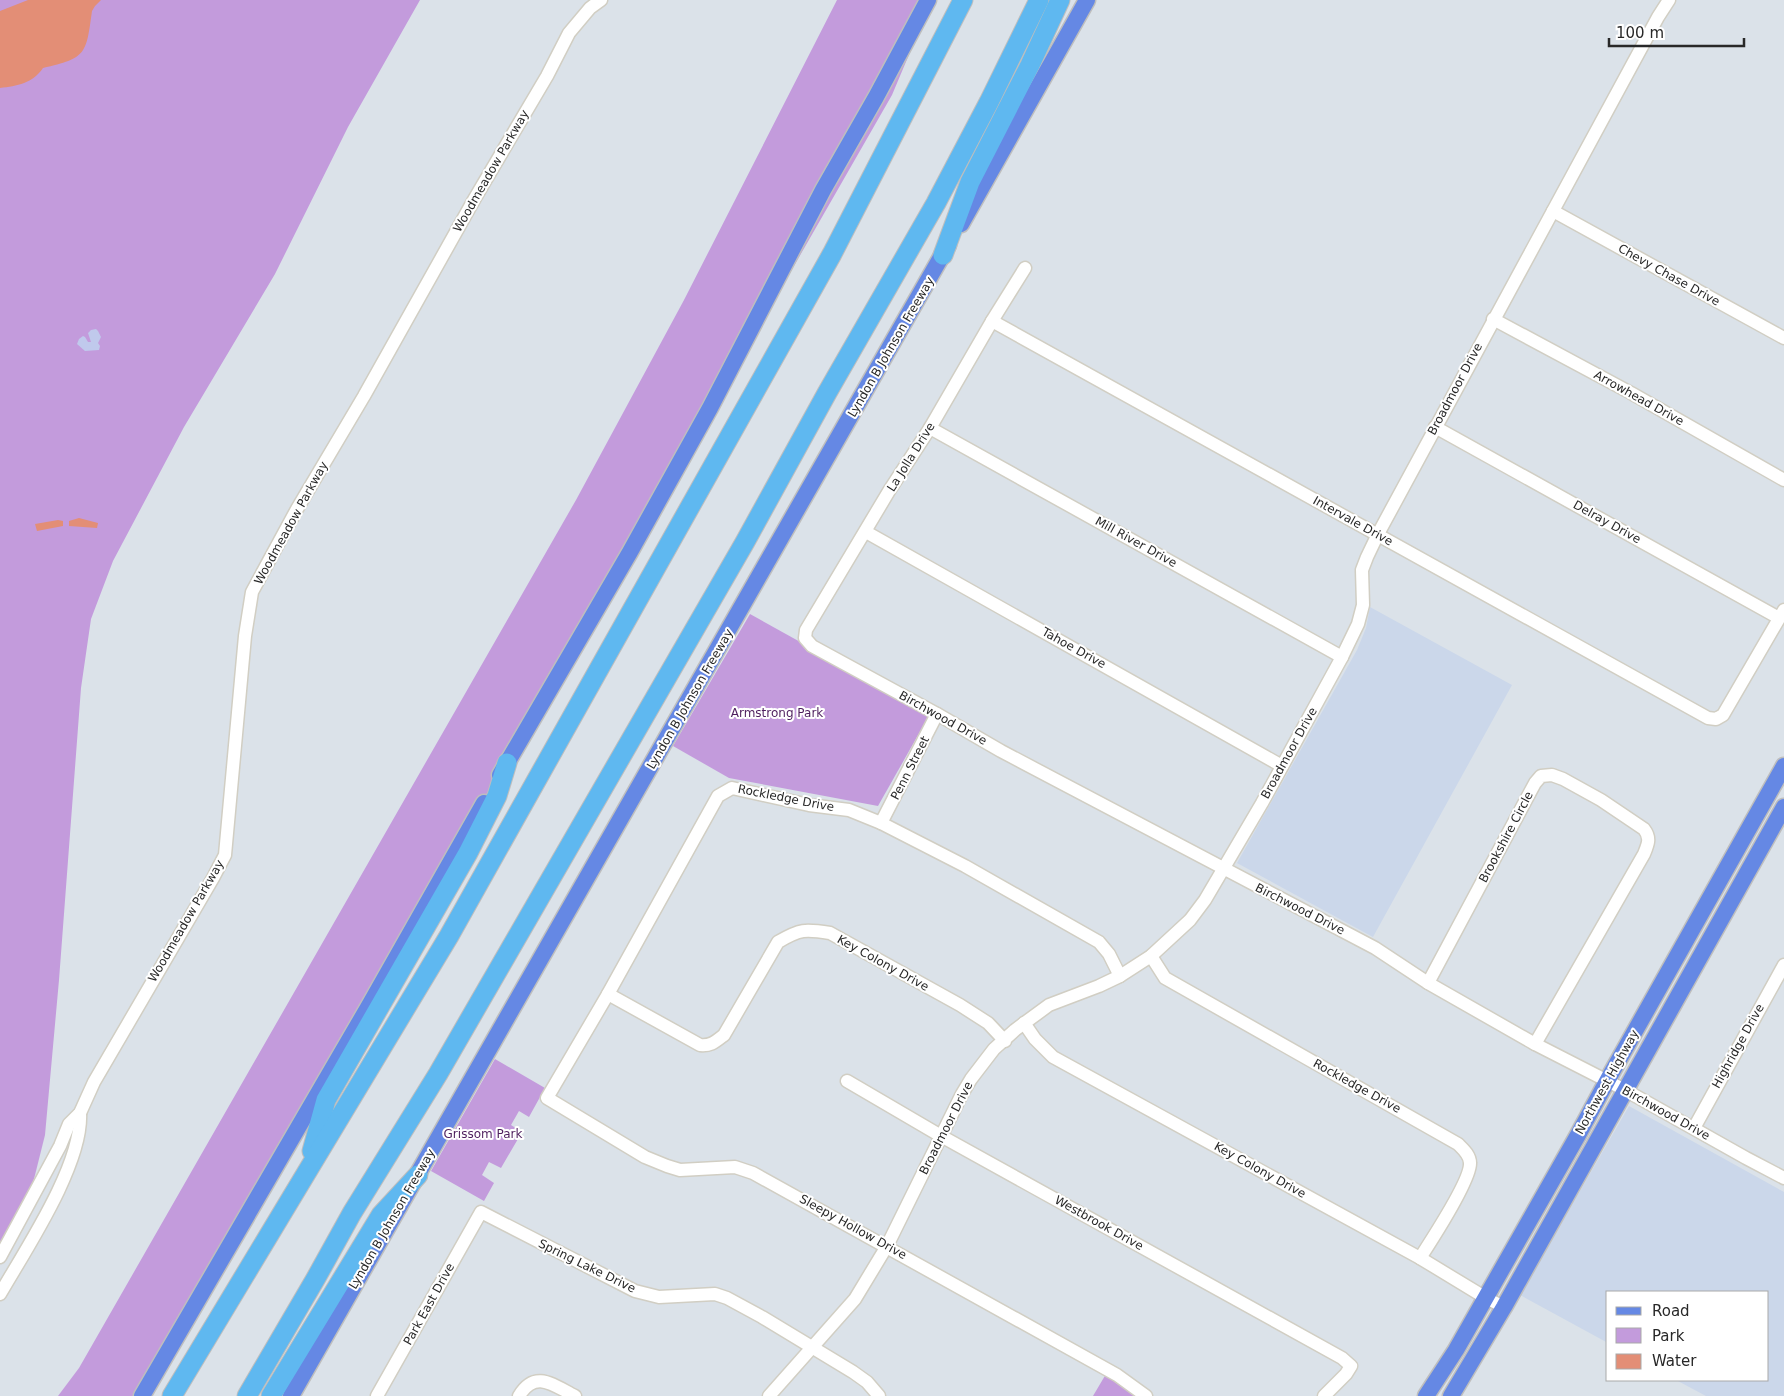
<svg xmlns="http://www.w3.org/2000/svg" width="1784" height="1396" font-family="'DejaVu Sans',sans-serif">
<rect width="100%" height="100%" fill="#dbe2e9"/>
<g fill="#cbd7ea">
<polygon points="1370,607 1512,685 1373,937 1237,863 1357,650 1366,628"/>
<polygon points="1629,1106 1784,1192 1784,1396 1706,1396 1676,1380 1768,1380 1768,1292 1608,1292 1608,1343 1520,1295"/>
</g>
<g fill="#c39bdc">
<polygon points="0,0 420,0 348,127 275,274 184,427 113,561 91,619 81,688 59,980 45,1135 31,1191 0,1246"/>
<polygon points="837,0 932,0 892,95 146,1396 58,1396 79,1368 576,500 684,300"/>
<polygon points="750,614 930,714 878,806 729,778 673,746"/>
<polygon points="495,1059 545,1088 529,1117 519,1111 511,1125 522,1132 501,1168 489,1162 482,1175 494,1183 484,1201 431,1171"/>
<polygon points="1106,1374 1135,1396 1093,1396"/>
</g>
<polygon fill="#c0c9ec" points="96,329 98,331 101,337 98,343 100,346 99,350 85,351 77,344 79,339 83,336 85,337 88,342 91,342 88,333 91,330"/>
<g fill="#e38e76">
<path d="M28,0H101L95,6L92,11C86,54 87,58 43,68C33,83 17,86 0,88V11Z"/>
<polygon points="79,518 98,523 97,528 69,526 69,521"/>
<polygon points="58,520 63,521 63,526 37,531 35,524"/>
</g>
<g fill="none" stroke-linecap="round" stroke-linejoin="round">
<defs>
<g id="minor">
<polyline points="1553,211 1784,338"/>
<polyline points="1025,268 992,321 930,428 889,491 806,630 805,638 812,646 937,714 1001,751 1375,948 1428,983 1535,1044 1625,1090 1746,1158 1784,1178"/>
<polyline points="1493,319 1631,393 1784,480"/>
<polyline points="992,321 1708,718 1716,719 1723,715 1784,610"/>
<polyline points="1435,427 1779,618"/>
<polyline points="930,428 1342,657"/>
<polyline points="866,532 1282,766"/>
<polyline points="881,823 937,714"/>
<path d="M1151,956L1165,978L1458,1144C1463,1149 1470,1155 1470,1163C1471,1180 1431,1241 1420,1258"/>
<polyline points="1120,976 1109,954 1099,942 965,866 881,823 849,810 809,805 732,788 718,796 608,994 547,1098 645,1157 667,1166 680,1170 735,1167 753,1173 1117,1375 1146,1396"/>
<path d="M1428,983L1535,783L1541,776L1552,775L1563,779L1601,800L1644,829C1651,838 1648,844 1644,854L1535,1044"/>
<path d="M608,994L700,1045C711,1046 715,1042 724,1035L778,942C800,929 805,929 830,933L960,1005L988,1023L1005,1041"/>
<polyline points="1024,1023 1035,1039 1053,1057 1420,1258 1486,1298 1504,1307"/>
<polyline points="847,1081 941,1136 1342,1358 1351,1366 1346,1374 1324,1396"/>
<polyline points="1694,1128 1784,965"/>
<polyline points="0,1257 60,1146 69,1124 80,1113 94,1082 213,878 225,855 245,636 252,592 297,509 364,396 475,198 547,76 569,33 590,8 601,0"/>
<path d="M0,1294C26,1249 83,1164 80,1113"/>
<polyline points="377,1396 481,1212 635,1291 659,1297 715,1294 727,1298 762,1317 853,1372 867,1382 879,1396"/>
<path d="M519,1396C535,1369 553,1385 575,1396"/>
<polyline points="769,1396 855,1299 887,1246 962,1094 971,1079 994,1049 1015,1030 1049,1005 1099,986 1120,976 1151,956 1190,920 1205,900 1262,803 1342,657 1358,624 1363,605 1362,570 1367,557 1378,534 1658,17 1669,0"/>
</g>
<g id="major">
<polyline points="961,224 1087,0"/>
<polyline points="500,775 630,552 710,408 823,190 876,97 928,0"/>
<polyline points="142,1396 370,1004 484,803"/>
<polyline points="291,1396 948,245"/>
<polyline points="1426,1396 1456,1350 1578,1135 1612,1072 1784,766"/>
<polyline points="1451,1396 1504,1307 1784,807"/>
</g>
<g id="highway">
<polyline points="943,255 970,182 1030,65 1060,0"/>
<polyline points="312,1151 326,1100 468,853 497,796 507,763"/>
<polyline points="172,1396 449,936 832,254 963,0"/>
<polyline points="247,1396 316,1278 352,1213 438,1074 745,542 827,393 936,203 989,102 1039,0"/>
<polyline points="271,1396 381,1215 418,1175"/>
</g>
</defs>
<use href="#minor" stroke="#d1cec3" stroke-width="15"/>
<use href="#major" stroke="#bebebe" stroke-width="19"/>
<use href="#highway" stroke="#bebebe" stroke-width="21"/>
<use href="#minor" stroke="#fff" stroke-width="12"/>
<use href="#major" stroke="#6588e4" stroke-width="16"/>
<use href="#highway" stroke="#5fb8f0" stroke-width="19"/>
</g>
<g text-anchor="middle" stroke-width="4" stroke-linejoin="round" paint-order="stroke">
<g font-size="12" fill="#282828" stroke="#fff">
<text transform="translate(491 171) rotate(-60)" y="4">Woodmeadow Parkway</text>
<text transform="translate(1669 275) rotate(29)" y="4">Chevy Chase Drive</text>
<text transform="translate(891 347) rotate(-60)" y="4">Lyndon B Johnson Freeway</text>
<text transform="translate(1455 389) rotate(-62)" y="4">Broadmoor Drive</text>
<text transform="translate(1639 398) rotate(29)" y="4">Arrowhead Drive</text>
<text transform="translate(911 457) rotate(-58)" y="4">La Jolla Drive</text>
<text transform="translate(1353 521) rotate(29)" y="4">Intervale Drive</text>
<text transform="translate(1607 522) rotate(29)" y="4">Delray Drive</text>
<text transform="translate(291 523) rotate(-61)" y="4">Woodmeadow Parkway</text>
<text transform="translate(1136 542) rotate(29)" y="4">Mill River Drive</text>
<text transform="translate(1074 648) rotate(29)" y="4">Tahoe Drive</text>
<text transform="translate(690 699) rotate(-60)" y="4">Lyndon B Johnson Freeway</text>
<text transform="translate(943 718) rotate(29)" y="4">Birchwood Drive</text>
<text transform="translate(1289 753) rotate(-61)" y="4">Broadmoor Drive</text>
<text transform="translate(910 768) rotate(-63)" y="4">Penn Street</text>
<text transform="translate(786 798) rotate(11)" y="4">Rockledge Drive</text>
<text transform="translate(1506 837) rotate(-62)" y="4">Brookshire Circle</text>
<text transform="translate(1300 909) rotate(27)" y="4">Birchwood Drive</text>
<text transform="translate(186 921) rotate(-60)" y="4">Woodmeadow Parkway</text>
<text transform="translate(883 963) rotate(29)" y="4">Key Colony Drive</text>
<text transform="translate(1738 1046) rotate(-61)" y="4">Highridge Drive</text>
<text transform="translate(1607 1082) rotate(-61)" y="4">Northwest Highway</text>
<text transform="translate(1357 1086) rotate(29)" y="4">Rockledge Drive</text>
<text transform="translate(1666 1113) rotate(29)" y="4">Birchwood Drive</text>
<text transform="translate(946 1128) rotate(-63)" y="4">Broadmoor Drive</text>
<text transform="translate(1260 1170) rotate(29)" y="4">Key Colony Drive</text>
<text transform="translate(392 1219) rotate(-60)" y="4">Lyndon B Johnson Freeway</text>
<text transform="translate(1099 1223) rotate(29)" y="4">Westbrook Drive</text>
<text transform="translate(853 1227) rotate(29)" y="4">Sleepy Hollow Drive</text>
<text transform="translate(587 1266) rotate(26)" y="4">Spring Lake Drive</text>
<text transform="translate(429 1304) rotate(-61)" y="4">Park East Drive</text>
</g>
<g font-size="12" fill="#4e1f5e" stroke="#fff">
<text x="777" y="717">Armstrong Park</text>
<text x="483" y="1138">Grissom Park</text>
</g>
</g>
<rect x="1606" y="1291" width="162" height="90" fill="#ffffff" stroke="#a9a9a9"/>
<rect x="1616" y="1307" width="25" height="8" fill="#6588e4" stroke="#a9a9a9"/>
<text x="1652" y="1316" font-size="15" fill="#282828">Road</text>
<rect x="1616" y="1328" width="25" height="15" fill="#c39bdc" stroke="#a9a9a9"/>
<text x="1652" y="1341" font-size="15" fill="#282828">Park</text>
<rect x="1616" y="1354" width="25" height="15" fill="#e38e76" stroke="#a9a9a9"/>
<text x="1652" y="1366" font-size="15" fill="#282828">Water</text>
<path d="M1609 38v8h135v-8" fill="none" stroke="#282828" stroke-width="2.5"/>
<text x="1616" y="38" font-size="15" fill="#282828" stroke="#ffffff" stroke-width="4" paint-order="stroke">100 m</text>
</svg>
